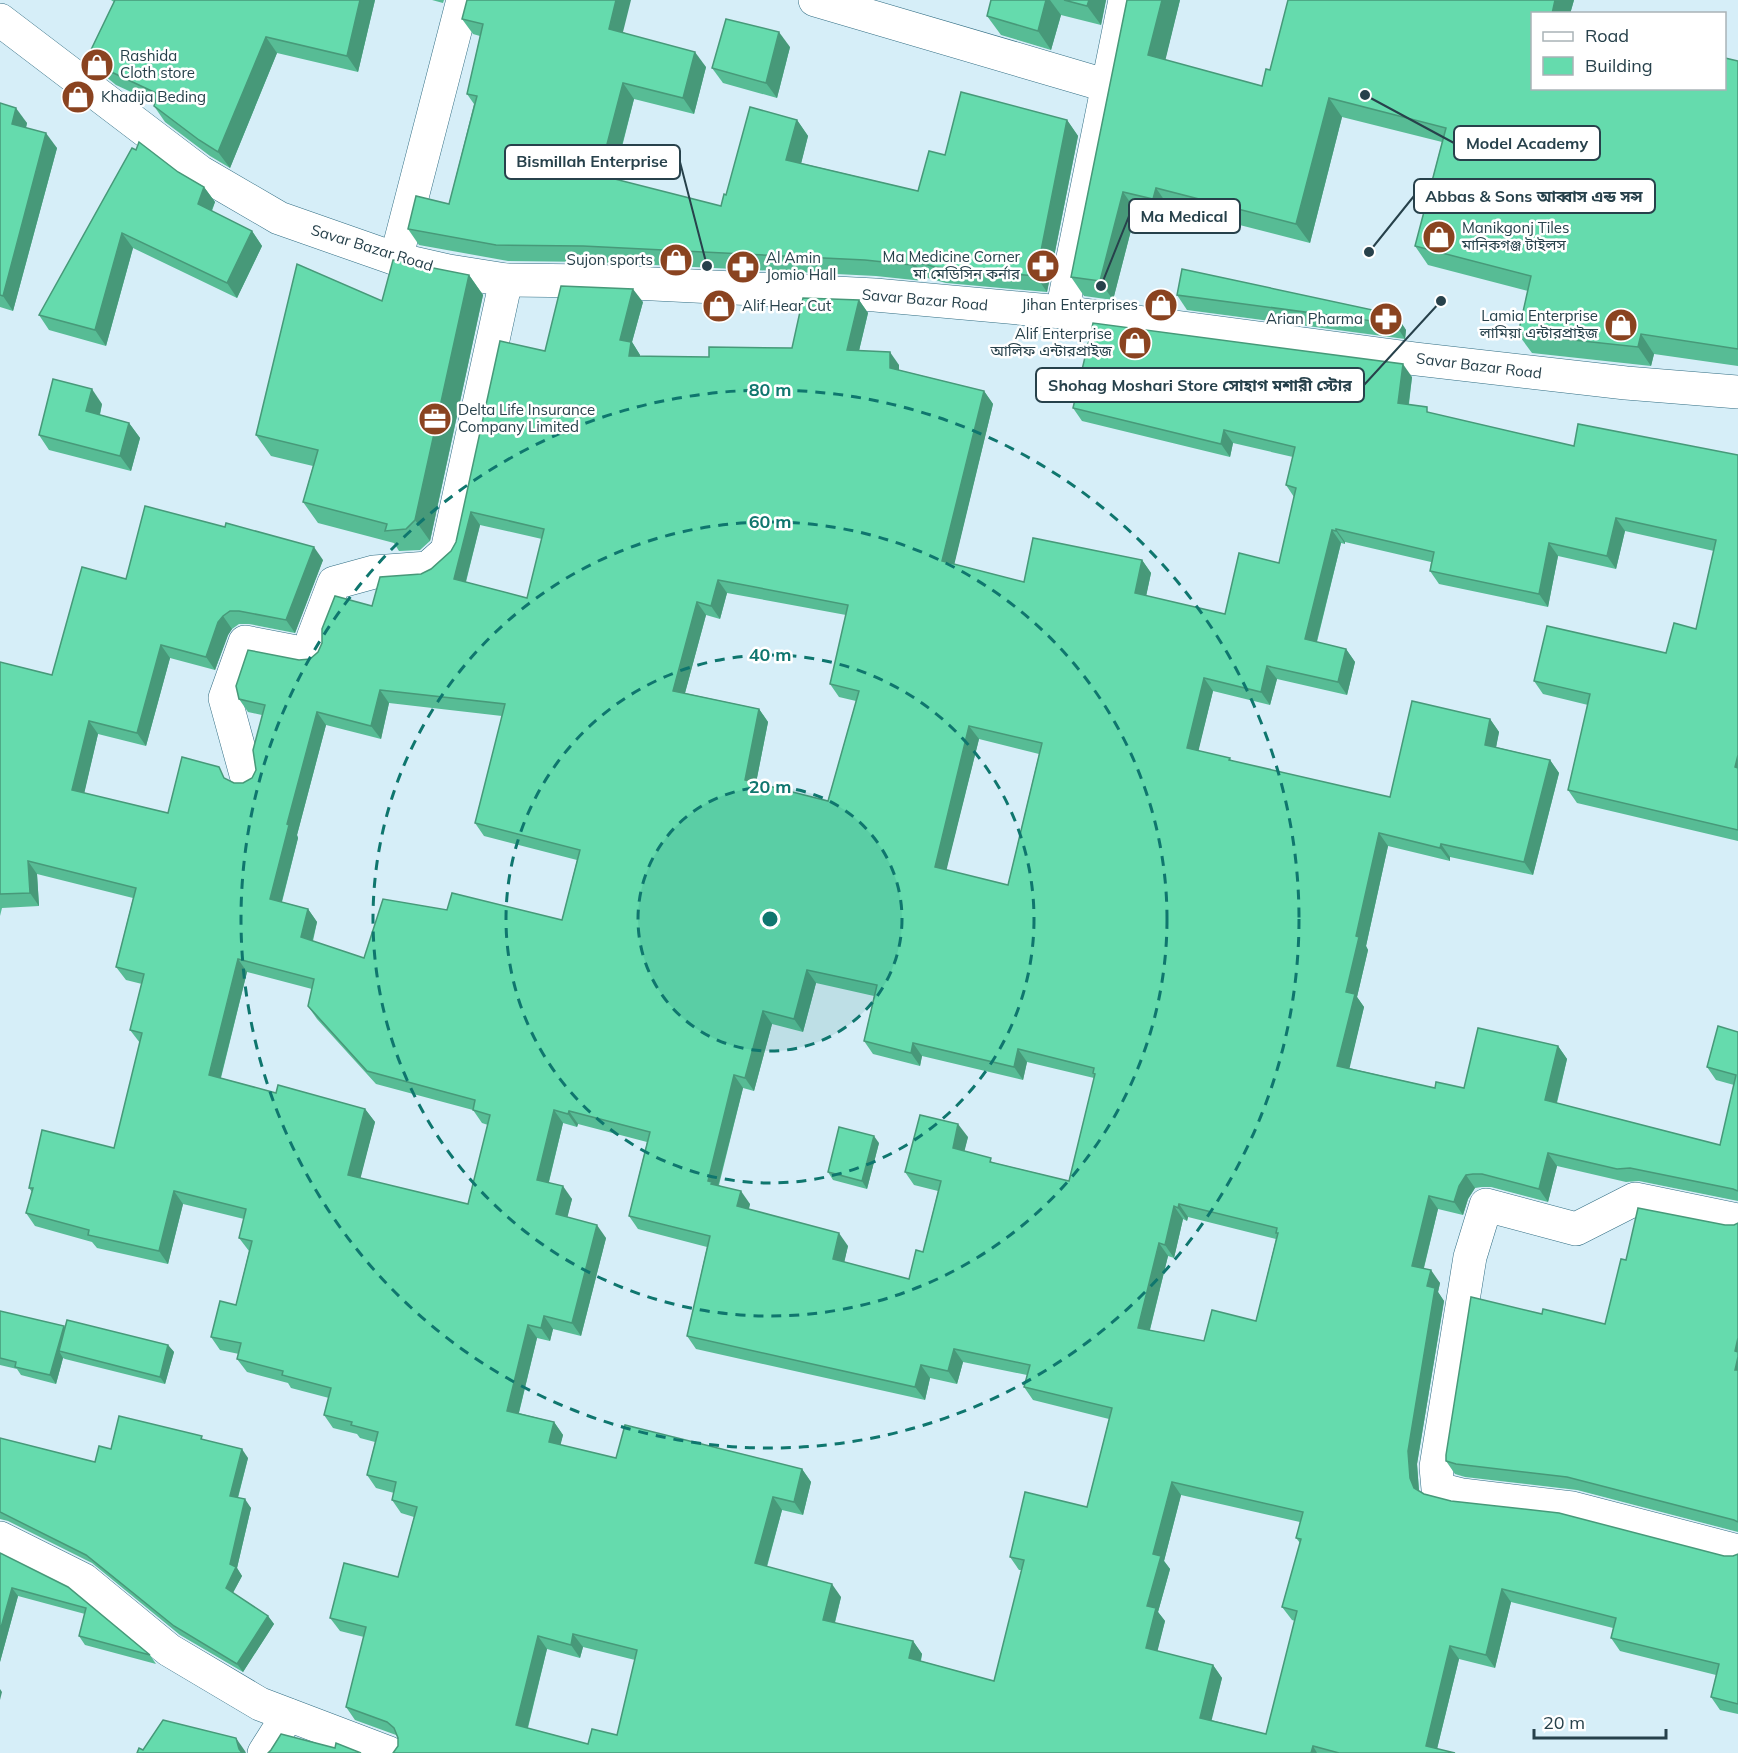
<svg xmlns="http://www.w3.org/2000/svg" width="1738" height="1753" font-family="Mulish,'Noto Sans Bengali',sans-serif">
<rect width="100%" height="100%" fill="#d6eef8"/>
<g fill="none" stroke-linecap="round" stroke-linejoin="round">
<defs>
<g id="street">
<polyline points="815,0 1108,86"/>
<polyline points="0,20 200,172 279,218 396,259 449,271 506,280 593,281 875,295 1062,312 1416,359 1626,383 1738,392"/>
<polyline points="396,259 463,0"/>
<polyline points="1062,312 1125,0"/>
<polyline points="247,778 225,698 245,642 312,655 313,638 334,583 374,572 428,568 447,551 506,280"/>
<polyline points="1738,1220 1635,1199 1576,1229 1486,1205 1470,1257 1436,1467 1438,1489 1462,1495 1572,1508 1738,1551"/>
<polyline points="0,1538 84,1580 169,1650 260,1704 389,1753"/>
<polyline points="264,1753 288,1715"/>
</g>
</defs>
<use href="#street" stroke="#316d83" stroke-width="34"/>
<use href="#street" stroke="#fff" stroke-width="33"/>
</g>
<g fill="#57bc95" fill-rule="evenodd">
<polygon points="111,0 375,0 358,72 277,53 230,168 210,156 165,122 154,106 155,103 116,85 99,71 88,56 114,2"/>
<polygon points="432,0 444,0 443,3"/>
<polygon points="991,0 1106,0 1101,25 1061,15 1051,50 1001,35 987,16"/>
<polygon points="1127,0 1180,0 1165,60 1262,86 1270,70 1574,0 1570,14 1533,14 1533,88 1725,88 1738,61 1738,366 1654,354 1651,366 1532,353 1518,334 1528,291 1428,265 1415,246 1442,142 1342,117 1310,243 1169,207 1166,218 1136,211 1113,300 1084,296 1071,277"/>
<polygon points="462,19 623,32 706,67 694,114 634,99 614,179 721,206 726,195 797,120 808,136 801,163 918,191 945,155 1067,120 1078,136 1047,292 946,283 924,277 923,281 876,276 594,262 508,261 419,245 408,229 449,204 474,104 467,94 480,36 473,34"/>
<polygon points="790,47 777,98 723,83 712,68"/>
<polygon points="0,103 27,123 26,128 57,148 13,311 0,307"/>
<polygon points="178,172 204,187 215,202 212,211 252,231 262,246 237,298 133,248 106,346 49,330 39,315"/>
<polygon points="469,275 483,295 430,541 420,550 399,551 394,543 318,523 303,502 313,466 271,456 256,435 382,301"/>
<polygon points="1177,295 1396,315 1406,330 1405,339 1187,310"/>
<path d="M859,300L868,313L859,351L899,365V370L984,391L993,404L954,564L1024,582L1142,560L1151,573L1146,596L1225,614L1279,563L1294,497L1286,485L1293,457L1233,443L1230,457L1082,421L1073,408L1412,377L1409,404L1431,413L1574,446L1738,455V841L1577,803L1568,790L1588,705L1543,694L1534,681L1666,653L1696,629L1714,551L1625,531L1616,569L1558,556L1548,607L1439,584L1430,571L1431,562L1345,542V544L1341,543L1317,642L1346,649L1355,662L1347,695L1277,679L1270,705L1213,691L1198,751L1230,758L1231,761L1390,797L1490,719L1499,732L1496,747L1550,760L1559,773L1533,875L1450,857V861L1388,846L1366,946L1368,950L1357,997L1364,1007L1349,1068L1435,1088H1464L1558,1046L1567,1059L1557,1103L1720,1145L1734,1085L1716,1080L1707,1067L1738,1032V1201L1639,1181L1626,1182L1557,1166L1548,1202L1491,1187H1482L1475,1188L1468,1199L1463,1215L1438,1209L1424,1268L1440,1283L1438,1292L1444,1301L1417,1464L1419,1491L1424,1494L1451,1501L1724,1556H1733L1738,1554V1714L1720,1710L1711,1697L1716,1675L1620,1651L1611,1638L1613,1628L1511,1602L1495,1668L1459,1659L1437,1749L1455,1753H393L398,1746V1737L396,1735L355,1720L346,1707L364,1637L340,1631L330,1618L398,1577L414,1517L401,1513L392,1500L394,1493L376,1488L367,1475L375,1442L360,1438L357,1434L333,1428L324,1415L329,1398L291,1388L288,1383L247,1372L237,1359L239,1354L220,1350L211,1337L236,1305L249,1251L239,1238L244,1219L183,1204L168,1264L97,1248L92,1242L35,1226L26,1213L32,1192L29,1188L114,1148L140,1043L130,1030L142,984L126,980L116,967L133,898L37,874L39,906L2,908L0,916V662L52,675L126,579L323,560L295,633L249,624H239L232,629L228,635L215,670L170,658L146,746L98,734L84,793L168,813L228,780L234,783H243L252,778L256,770L262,715L248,712L239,699L299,660L310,659L372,606L421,574L431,569L451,551L456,542L545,351L643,302L632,342L640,355V357H709L792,348ZM480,525L542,539L527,598L466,582ZM727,593L846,615L830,684L839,697L856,701L828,801L756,783L768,722L759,709L685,693L706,615L720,619ZM389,703L502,716L475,823L484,836L577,860L562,920L447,910L364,958L313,941L317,922L308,909L282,902L298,838L297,835L326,725L381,739ZM979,739L1039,754L1008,885L946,870ZM247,972L312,989L308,1006L317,1019L376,1084L473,1110L482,1123L488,1125L468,1204L360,1178L375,1122L365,1109L276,1093L221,1078ZM816,983L874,996L864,1041L873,1054L920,1066L922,1056L1023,1080L1027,1062L1094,1078L1069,1181L995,1163L964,1151L968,1137L905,1172L914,1185L938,1191L923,1252L909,1279L844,1262L848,1246L749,1209L750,1204L719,1185L743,1088L754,1091L772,1024L803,1032ZM563,1123L577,1127L578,1124L647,1142L629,1216L638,1229L707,1247L687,1336L696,1349L925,1400L930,1378L957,1384L963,1362L1027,1375L1024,1387L1033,1400L1109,1419L1087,1507L1010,1557L1019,1570H1022L994,1681L921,1661L922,1654L913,1641L835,1623L841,1597L767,1567L782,1510L803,1515L811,1482L802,1469L616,1458L560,1445L563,1435L554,1422L519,1413L537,1338L550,1341L553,1329L581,1336L606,1238L567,1217L572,1199L549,1182ZM1188,1217L1276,1239L1256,1321L1204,1341L1150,1330L1168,1256L1174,1258L1183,1219L1187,1221ZM1181,1495L1300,1522L1296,1538L1300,1543L1282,1607L1292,1620L1295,1621L1266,1734L1211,1720L1222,1678L1213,1665L1157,1651L1165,1621L1158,1612L1170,1569L1164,1561ZM583,1647L635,1660L617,1735L588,1744L528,1728L547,1649L580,1658Z"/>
<polygon points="102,404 100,415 129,423 140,438 131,471 49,450 39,435"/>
<polygon points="879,1143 867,1189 833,1180 828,1172"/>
<polygon points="1738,1223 1738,1532 1577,1490 1465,1477 1455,1474 1446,1461 1542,1314 1605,1324 1626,1260 1725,1225 1734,1225"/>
<polygon points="0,1311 65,1328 168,1345 174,1352 165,1384 65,1359 63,1358 56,1384 21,1375 17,1369 0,1365"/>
<polygon points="0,1438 95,1462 111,1449 205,1440 248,1458 238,1498 251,1508 237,1568 242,1576 233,1593 268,1616 274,1624 243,1672 180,1635 92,1563 8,1521 0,1519"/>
<polygon points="0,1553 68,1587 150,1655 156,1664 85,1645 79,1636 85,1614 18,1596 0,1662"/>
</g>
<g fill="#479979">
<polygon points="360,0 375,0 358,72 347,56"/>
<polygon points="616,0 631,0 620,44 609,29"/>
<polygon points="1046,0 1050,0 1061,15 1051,50 1038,31"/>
<polygon points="1089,0 1106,0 1101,25 1087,6"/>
<polygon points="1162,0 1180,0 1162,74 1148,55"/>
<polygon points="1555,0 1574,0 1570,14 1552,14"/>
<polygon points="779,32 790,47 777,98 766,83"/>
<polygon points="266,37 277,53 230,168 218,152"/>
<polygon points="695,52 706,67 694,114 683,98"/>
<polygon points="623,83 634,99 610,191 599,175"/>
<polygon points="1329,98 1342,117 1310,243 1296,224"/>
<polygon points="16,108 27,123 23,139 12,124"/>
<polygon points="797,120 808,136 798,176 786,160"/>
<polygon points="1067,120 1078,136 1047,292 1036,276"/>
<polygon points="46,133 57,148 13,311 3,296"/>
<polygon points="204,187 215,202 208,219 198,204"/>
<polygon points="1156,188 1169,207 1166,218 1153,199"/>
<polygon points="1123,192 1136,211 1113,300 1100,281"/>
<polygon points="252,231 262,246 237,298 227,283"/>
<polygon points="122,233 133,248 106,346 95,330"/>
<polygon points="913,261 924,277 923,281 912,265"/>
<polygon points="469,275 483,295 430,541 415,520"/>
<polygon points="633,289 643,302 632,342 640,355 638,369 629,356 620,340"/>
<polygon points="859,300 868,313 856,363 847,350"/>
<polygon points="1396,315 1406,330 1405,339 1395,324"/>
<polygon points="1641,334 1654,354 1651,366 1638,347"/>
<polygon points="890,352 899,365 899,381 890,368"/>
<polygon points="1403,364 1412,377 1407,416 1398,403"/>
<polygon points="92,389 102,404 97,426 86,411"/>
<polygon points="984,391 993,404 952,574 942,561"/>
<polygon points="129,423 140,438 131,471 120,456"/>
<polygon points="1224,430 1233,443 1230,457 1221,444"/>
<polygon points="471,512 480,525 463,592 454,579"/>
<polygon points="1616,518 1625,531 1616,569 1607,556"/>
<polygon points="1336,529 1345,542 1345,544 1336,531"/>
<polygon points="1332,530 1341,543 1314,652 1305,639"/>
<polygon points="1549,543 1558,556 1548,607 1539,594"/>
<polygon points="314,547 323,560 295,633 286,620"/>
<polygon points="1142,560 1151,573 1144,606 1135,593"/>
<polygon points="718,580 727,593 720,619 711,606"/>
<polygon points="697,602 706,615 682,704 673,691"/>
<polygon points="223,616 232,629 228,635 215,670 206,657 218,622"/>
<polygon points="161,645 170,658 146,746 137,733"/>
<polygon points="1346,649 1355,662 1347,695 1338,682"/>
<polygon points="1267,666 1277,679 1270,705 1261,692"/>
<polygon points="1204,678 1213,691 1196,761 1187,748"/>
<polygon points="380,690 389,703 381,739 371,726"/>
<polygon points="759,709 768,722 754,793 745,780"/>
<polygon points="317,712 326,725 297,835 298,838 279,912 270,899 287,824"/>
<polygon points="1490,719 1499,732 1494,758 1485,745"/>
<polygon points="89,721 98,734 82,803 72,790"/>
<polygon points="969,726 979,739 944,880 935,867"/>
<polygon points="1738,755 1738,771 1735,767"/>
<polygon points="1550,760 1559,773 1533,875 1524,862"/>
<polygon points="1379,833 1388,846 1366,946 1368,950 1357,997 1364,1007 1347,1079 1337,1066 1346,992 1356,936"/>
<polygon points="1441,844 1450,857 1450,861 1440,848"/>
<polygon points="28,861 37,874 39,906 30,893"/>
<polygon points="308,909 317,922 310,950 301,937"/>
<polygon points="238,959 247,972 218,1088 209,1075"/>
<polygon points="807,970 816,983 803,1032 794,1019"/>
<polygon points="763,1011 772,1024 754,1091 745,1078"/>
<polygon points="913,1043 922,1056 920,1066 911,1053"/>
<polygon points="1558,1046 1567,1059 1554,1113 1545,1100"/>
<polygon points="1018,1049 1027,1062 1023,1080 1014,1067"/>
<polygon points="734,1075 743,1088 717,1190 708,1181"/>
<polygon points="365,1109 375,1122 358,1188 348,1175"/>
<polygon points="554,1110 563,1123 546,1193 537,1180"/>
<polygon points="569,1111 578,1124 577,1127 568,1114"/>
<polygon points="958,1124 968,1137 962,1161 953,1148"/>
<polygon points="874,1136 879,1143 867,1189 862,1181"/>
<polygon points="1548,1153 1557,1166 1548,1202 1539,1189"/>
<polygon points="1466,1175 1475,1188 1468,1199 1463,1215 1454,1202 1459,1186"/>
<polygon points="563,1186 572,1199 565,1227 556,1214"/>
<polygon points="174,1191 183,1204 168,1264 159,1251"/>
<polygon points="741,1191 750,1204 746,1219 737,1206"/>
<polygon points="1429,1196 1438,1209 1421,1279 1412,1266"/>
<polygon points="1179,1204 1188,1217 1187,1221 1178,1208"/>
<polygon points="1174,1206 1183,1219 1174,1258 1165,1245"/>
<polygon points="597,1225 606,1238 581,1336 572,1323"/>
<polygon points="839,1233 848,1246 842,1272 833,1259"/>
<polygon points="1159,1243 1168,1256 1147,1341 1138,1328"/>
<polygon points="1431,1270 1440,1283 1438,1292 1444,1301 1417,1464 1419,1491 1414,1488 1410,1478 1408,1451 1427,1286"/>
<polygon points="544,1316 553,1329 550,1341 541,1328"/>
<polygon points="528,1325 537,1338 516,1424 507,1411"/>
<polygon points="64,1326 70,1335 59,1351 63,1358 56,1384 50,1375"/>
<polygon points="1738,1338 1738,1355 1735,1351"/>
<polygon points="168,1345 174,1352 165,1384 160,1377"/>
<polygon points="954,1349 963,1362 957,1384 948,1371"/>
<polygon points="1738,1357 1738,1374 1735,1370"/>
<polygon points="921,1365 930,1378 925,1400 915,1387"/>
<polygon points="554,1422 563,1435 558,1455 549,1442"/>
<polygon points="242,1449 248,1458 236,1504 230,1496"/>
<polygon points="802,1469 811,1482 803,1515 794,1502"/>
<polygon points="1172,1482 1181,1495 1164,1561 1170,1569 1158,1612 1165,1621 1155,1661 1146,1648 1147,1606 1153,1554"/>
<polygon points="773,1497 782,1510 764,1576 755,1563"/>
<polygon points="245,1499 251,1508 237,1568 242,1576 231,1596 226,1588 230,1564"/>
<polygon points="832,1584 841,1597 832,1633 823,1620"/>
<polygon points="12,1588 18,1596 0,1662 0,1631"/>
<polygon points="1502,1589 1511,1602 1495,1668 1486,1655"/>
<polygon points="268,1616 274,1624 243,1672 237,1664"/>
<polygon points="573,1634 583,1647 580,1658 571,1645"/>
<polygon points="538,1636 547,1649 525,1738 516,1725"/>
<polygon points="913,1641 922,1654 918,1671 909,1658"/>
<polygon points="1450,1646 1459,1659 1436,1753 1426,1746"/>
<polygon points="1213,1665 1222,1678 1209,1731 1200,1718"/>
<polygon points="0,1689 2,1692 0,1700"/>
<polygon points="236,1738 245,1751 246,1753 241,1753 239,1749"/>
<polygon points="1313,1746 1317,1753 1311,1753"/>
</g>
<g fill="#65dbad" stroke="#479979" stroke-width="1.5" fill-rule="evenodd">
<polygon points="115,0 360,0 347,56 266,37 218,152 199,140 154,106 158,94 105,69 88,56"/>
<polygon points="467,0 616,0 609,29 695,52 683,98 623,83 599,175 721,206 724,194 726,195 750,107 797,120 786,160 918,191 929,151 945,155 961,92 1067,120 1036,276 935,267 913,261 912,265 865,260 583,246 496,245 408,229 416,196 449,204 477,96 467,94 483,24 462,19"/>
<polygon points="991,0 1046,0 1038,31 987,16"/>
<polygon points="1064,0 1089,0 1087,6"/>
<polygon points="1127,0 1162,0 1148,55 1262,86 1266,69 1270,70 1288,0 1555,0 1552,14 1533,14 1533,88 1725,88 1725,58 1738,61 1738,349 1641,334 1638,347 1518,334 1531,276 1415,246 1446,128 1329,98 1296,224 1156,188 1153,199 1123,192 1100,281 1071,277"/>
<polygon points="726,19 779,32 766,83 712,68"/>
<polygon points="0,103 16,108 12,124 46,133 3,296 0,295"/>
<polygon points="139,142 178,172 204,187 198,204 252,231 227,283 122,233 95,330 39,315 132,148 136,150"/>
<polygon points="393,260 469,275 415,520 406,529 385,531 387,524 303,502 318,450 256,435 297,264 382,301"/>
<polygon points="1182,269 1396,315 1395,324 1177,295"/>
<path d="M561,286L633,289L620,340L631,342L629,356L709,357V347L792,348L803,298L859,300L847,350L890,352V368L984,391L942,561L1024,582L1033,538L1142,560L1135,593L1225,614L1239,553L1279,563L1296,488L1286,485L1295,447L1224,430L1221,444L1073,408L1093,323L1403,364L1398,403L1427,407V412L1574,446L1578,424L1738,455V755L1735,767L1738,768V830L1568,790L1590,694L1534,681L1547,626L1666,653L1674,623L1696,629L1716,540L1616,518L1607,556L1549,543L1539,594L1430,571L1434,552L1336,529V531L1332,530L1305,639L1346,649L1338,682L1267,666L1261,692L1204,678L1187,748L1230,758L1229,760L1390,797L1412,701L1490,719L1485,745L1550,760L1524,862L1441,844L1440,848L1379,833L1356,936L1359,937L1346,992L1355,994L1337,1066L1435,1088L1436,1082L1464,1088L1478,1028L1558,1046L1545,1100L1720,1145L1736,1075L1707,1067L1718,1026L1738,1032V1191L1733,1189L1630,1168L1617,1169L1548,1153L1539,1189L1482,1174H1473L1466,1175L1459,1186L1454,1202L1429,1196L1412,1266L1431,1270L1427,1286L1435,1288L1408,1451L1410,1478L1414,1488L1424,1494L1451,1501L1559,1513L1724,1556H1733L1738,1554V1704L1711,1697L1719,1664L1611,1638L1616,1618L1502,1589L1486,1655L1450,1646L1426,1746L1455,1753H1339L1313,1746L1311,1753H393L398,1746V1738L394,1728L387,1722L346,1707L366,1627L330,1618L344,1563L398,1577L417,1507L392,1500L396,1482L367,1475L378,1432L351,1425L352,1422L324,1415L331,1388L282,1375L283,1371L237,1359L241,1343L211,1337L220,1301L236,1305L252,1241L239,1238L246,1209L174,1191L159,1251L88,1235L89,1230L26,1213L33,1188H29L42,1130L114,1148L142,1033L130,1030L144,974L116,967L136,888L28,861L30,893L0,894V662L52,675L82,567L126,579L145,506L225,527L226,523L314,547L286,620L239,611H230L223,616L218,622L206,657L161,645L137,733L89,721L72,790L168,813L182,757L219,767L224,778L234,783H243L252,778L256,770L253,750L265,705L239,699L236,686L248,650L299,660L310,659L318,652L322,643V629L335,596L372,606L380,577L421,574L431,569L451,551L456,542L500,341L545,351ZM471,512L544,529L527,598L454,579ZM718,580L848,605L830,684L859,691L828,801L745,780L759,709L673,691L697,602L711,606ZM380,690L505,704L475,823L580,850L562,920L452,893L447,910L383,899L364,958L301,937L308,909L270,899L289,825L287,824L317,712L371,726ZM969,726L1042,743L1008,885L935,867ZM238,959L314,979L308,1006L367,1071L475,1100L473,1110L490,1115L468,1204L348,1175L365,1109L278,1085L276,1093L209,1075ZM807,970L877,985L864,1041L911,1053L913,1043L1014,1067L1018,1049L1094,1068L1093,1073L1095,1074L1069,1181L990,1162L991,1158L953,1148L958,1124L920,1115L905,1172L941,1181L923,1252L916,1250L909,1279L833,1259L839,1233L737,1206L741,1191L711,1184L712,1182L708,1181L734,1075L745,1078L763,1011L794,1019ZM554,1110L568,1114L569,1111L650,1132L629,1216L710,1236L687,1336L915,1387L921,1365L948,1371L954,1349L1030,1365L1024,1387L1112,1408L1087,1507L1025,1492L1010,1557L1024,1560L994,1681L909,1658L913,1641L823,1620L832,1584L755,1563L773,1497L794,1502L802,1469L625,1425L616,1458L549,1442L554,1422L507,1411L528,1325L541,1328L544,1316L572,1323L597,1225L556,1214L563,1186L537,1180ZM1179,1204L1277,1228L1276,1233H1278L1256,1321L1212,1310L1204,1341L1138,1328L1159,1243L1165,1245L1174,1206L1178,1208ZM1172,1482L1303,1512L1296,1538L1301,1539L1282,1607L1297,1611L1266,1734L1200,1718L1213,1665L1146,1648L1156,1608L1147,1606L1161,1556L1153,1554ZM573,1634L637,1650L617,1735L592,1729L588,1744L516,1725L538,1636L571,1645Z"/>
<polygon points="53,379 92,389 86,411 129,423 120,456 39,435"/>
<polygon points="839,1127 874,1136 862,1181 828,1172"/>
<polygon points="1638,1208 1725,1225 1734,1225 1738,1223 1738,1338 1735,1351 1738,1352 1738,1357 1735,1370 1738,1370 1738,1522 1734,1520 1567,1477 1456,1464 1446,1461 1446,1455 1471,1297 1542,1314 1543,1309 1605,1324 1621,1259 1626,1260"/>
<polygon points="0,1311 64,1326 50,1375 15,1367 16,1362 0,1358"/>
<polygon points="67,1320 168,1345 160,1377 59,1351"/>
<polygon points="119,1416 202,1436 201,1439 242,1449 230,1496 245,1499 230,1564 236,1567 226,1588 268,1616 237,1664 174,1626 86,1555 0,1512 0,1438 95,1462 99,1446 111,1449"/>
<polygon points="0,1553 68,1587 150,1655 79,1636 86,1608 12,1588 0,1631"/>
<polygon points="163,1720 236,1738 239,1749 242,1753 137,1753 139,1748 143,1750"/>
<polygon points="281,1734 335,1748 336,1743 361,1753 268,1753 271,1750"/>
</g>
<circle cx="770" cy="919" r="132" fill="#0f766e" fill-opacity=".12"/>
<g fill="none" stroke="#0f766e" stroke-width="3" stroke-dasharray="10 8">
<circle cx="770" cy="919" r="132"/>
<circle cx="770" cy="919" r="264"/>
<circle cx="770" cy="919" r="397"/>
<circle cx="770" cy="919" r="529"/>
</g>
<defs>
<symbol id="shop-disc" viewBox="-11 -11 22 22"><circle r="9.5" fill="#8a4320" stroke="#fff"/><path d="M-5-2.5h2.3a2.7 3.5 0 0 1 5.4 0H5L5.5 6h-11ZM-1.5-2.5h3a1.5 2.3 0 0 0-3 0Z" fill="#fff"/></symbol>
<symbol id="pharmacy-disc" viewBox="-11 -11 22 22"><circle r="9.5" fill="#8a4320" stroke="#fff"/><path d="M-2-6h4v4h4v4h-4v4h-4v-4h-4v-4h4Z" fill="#fff"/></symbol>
<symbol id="office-disc" viewBox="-11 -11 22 22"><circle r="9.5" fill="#8a4320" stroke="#fff"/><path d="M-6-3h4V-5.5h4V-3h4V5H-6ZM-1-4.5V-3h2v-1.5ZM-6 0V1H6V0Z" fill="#fff"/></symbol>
</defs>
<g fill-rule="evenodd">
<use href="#shop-disc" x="78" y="46" width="38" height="38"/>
<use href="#shop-disc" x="59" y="78" width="38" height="38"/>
<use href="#shop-disc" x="1420" y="218" width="38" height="38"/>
<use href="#shop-disc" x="657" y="241" width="38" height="38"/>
<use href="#pharmacy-disc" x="1024" y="247" width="38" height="38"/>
<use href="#pharmacy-disc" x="724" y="248" width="38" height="38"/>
<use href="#shop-disc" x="1142" y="286" width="38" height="38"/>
<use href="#shop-disc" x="700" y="287" width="38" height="38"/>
<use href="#pharmacy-disc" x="1367" y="300" width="38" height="38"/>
<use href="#shop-disc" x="1602" y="306" width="38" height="38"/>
<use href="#shop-disc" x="1116" y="324" width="38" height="38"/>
<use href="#office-disc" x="416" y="400" width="38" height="38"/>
</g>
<g text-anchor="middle" stroke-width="5" stroke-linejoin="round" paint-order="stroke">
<g font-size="15" fill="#27414b" stroke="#fff" text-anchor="start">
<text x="120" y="61">Rashida<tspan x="120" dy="17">Cloth store</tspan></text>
<text x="101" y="102">Khadija Beding</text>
<text x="1462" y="233">Manikgonj Tiles<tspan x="1462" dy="17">মানিকগঞ্জ টাইলস</tspan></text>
<text x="1020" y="262" text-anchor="end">Ma Medicine Corner<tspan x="1020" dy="17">মা মেডিসিন কর্নার</tspan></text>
<text x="766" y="263">Al Amin<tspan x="766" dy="17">Jomio Hall</tspan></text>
<text x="653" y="265" text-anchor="end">Sujon sports</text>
<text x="1138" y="310" text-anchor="end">Jihan Enterprises</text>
<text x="742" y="311">Alif Hear Cut</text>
<text x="1598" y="321" text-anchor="end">Lamia Enterprise<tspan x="1598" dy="17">লামিয়া এন্টারপ্রাইজ</tspan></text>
<text x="1363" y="324" text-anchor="end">Arian Pharma</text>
<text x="1112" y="339" text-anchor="end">Alif Enterprise<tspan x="1112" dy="17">আলিফ এন্টারপ্রাইজ</tspan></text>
<text x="458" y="415">Delta Life Insurance<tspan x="458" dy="17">Company Limited</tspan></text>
</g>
<g font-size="15" fill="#27414b" stroke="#fff">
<text transform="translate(372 248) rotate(17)" y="5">Savar Bazar Road</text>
<text transform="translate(925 300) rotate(5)" y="5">Savar Bazar Road</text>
<text transform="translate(1479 366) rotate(7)" y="5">Savar Bazar Road</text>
</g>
</g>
<circle cx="770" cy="919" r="9" fill="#0f766e" stroke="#fff" stroke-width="3"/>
<g font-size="18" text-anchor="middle" font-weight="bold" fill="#0f766e" stroke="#fff" stroke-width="5" stroke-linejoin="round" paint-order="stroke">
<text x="770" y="396">80 m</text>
<text x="770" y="528">60 m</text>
<text x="770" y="661">40 m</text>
<text x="770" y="793">20 m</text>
</g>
<path fill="none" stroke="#27414b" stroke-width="2" d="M1365 95L1454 143M707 266L680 162M1369 252L1414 196M1101 286L1129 216M1441 301L1364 385"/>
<g fill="#27414b" stroke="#fff" stroke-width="2">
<circle cx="1365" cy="95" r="6"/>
<circle cx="707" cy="266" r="6"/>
<circle cx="1369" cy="252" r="6"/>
<circle cx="1101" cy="286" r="6"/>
<circle cx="1441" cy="301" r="6"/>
</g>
<g fill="#fff" stroke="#27414b" stroke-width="2">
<rect x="1454" y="126" width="146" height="34" rx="6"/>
<rect x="505" y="145" width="175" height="34" rx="6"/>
<rect x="1414" y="179" width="241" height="34" rx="6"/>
<rect x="1129" y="199" width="111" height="34" rx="6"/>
<rect x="1036" y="368" width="328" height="34" rx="6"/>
</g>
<g font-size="16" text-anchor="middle" font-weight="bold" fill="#27414b">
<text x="1527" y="149">Model Academy</text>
<text x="592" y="167">Bismillah Enterprise</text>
<text x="1534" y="202">Abbas &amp; Sons আব্বাস এন্ড সন্স</text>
<text x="1184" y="222">Ma Medical</text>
<text x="1200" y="391">Shohag Moshari Store সোহাগ মশারী স্টোর</text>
</g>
<rect x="1531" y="12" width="195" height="78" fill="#ffffff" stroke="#a9b3b7" stroke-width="1.5"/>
<rect x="1543" y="32" width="30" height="9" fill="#ffffff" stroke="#a9b3b7" stroke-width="1.5"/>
<text x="1585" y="42" font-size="18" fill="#27414b">Road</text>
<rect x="1543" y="57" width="30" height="18" fill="#65dbad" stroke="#a9b3b7" stroke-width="1.5"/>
<text x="1585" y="72" font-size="18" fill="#27414b">Building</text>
<path d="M1534 1729v9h132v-9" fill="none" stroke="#27414b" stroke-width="3"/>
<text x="1543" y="1729" font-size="18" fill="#27414b" stroke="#ffffff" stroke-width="4.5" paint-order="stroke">20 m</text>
</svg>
